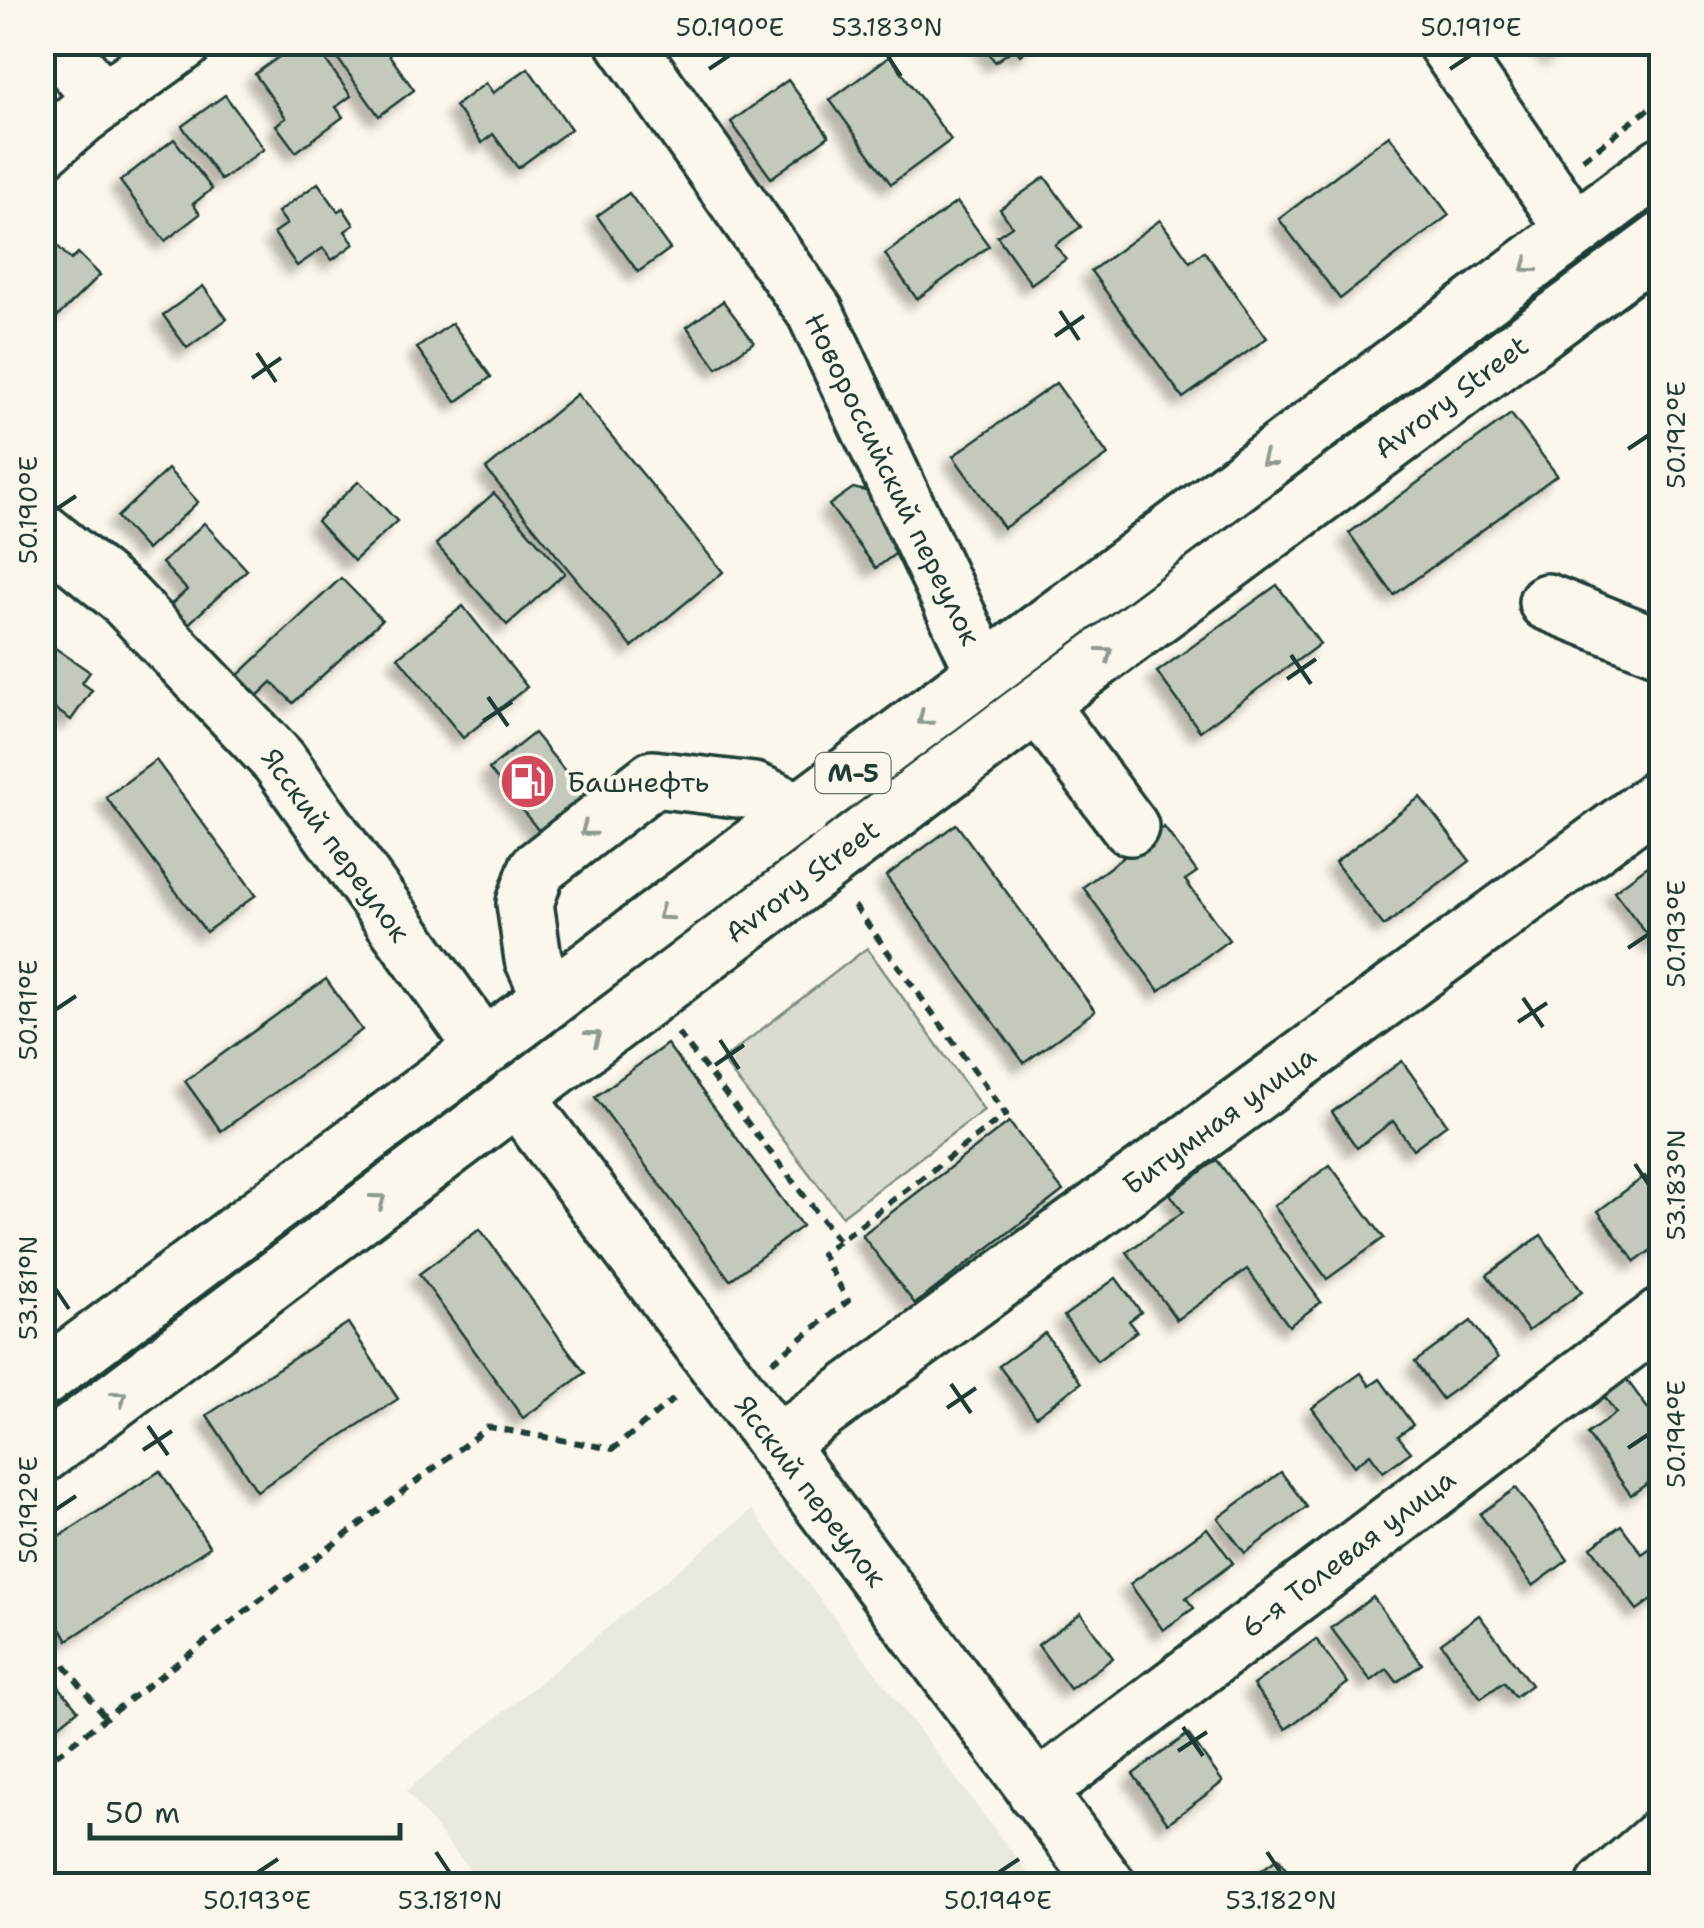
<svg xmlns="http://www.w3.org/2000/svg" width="1704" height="1928" font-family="'Shantell Sans',sans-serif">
<defs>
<filter id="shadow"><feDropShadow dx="-9" dy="9" stdDeviation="5" flood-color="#0004"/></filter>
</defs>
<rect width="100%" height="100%" fill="#fbf7ec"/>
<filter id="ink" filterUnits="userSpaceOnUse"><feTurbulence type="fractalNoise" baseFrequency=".01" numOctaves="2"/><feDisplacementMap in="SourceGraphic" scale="20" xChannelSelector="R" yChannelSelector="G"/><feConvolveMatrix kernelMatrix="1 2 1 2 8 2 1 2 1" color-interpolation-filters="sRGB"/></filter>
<g filter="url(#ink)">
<polygon fill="#eae9de" points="752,1510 1037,1885 482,1885 406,1791"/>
<polygon fill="#dbdcd1" stroke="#7d8c82" stroke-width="2.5" points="867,948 984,1110 842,1216 722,1060"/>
<g fill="#c4c9be" stroke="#1f3d34" stroke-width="2.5" filter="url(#shadow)">
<polygon points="280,42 313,42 351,96 336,107 343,117 296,152 276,125 286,118 255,74 287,51"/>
<polygon points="326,42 380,42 414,90 379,116"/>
<polygon points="981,42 1037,42 1020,55 1015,48 995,62"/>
<polygon points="1541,42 1567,42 1553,56"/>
<polygon points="890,56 951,140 891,184 830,100"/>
<polygon points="528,68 571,129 518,168 493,134 482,143 455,106 486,83 493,93"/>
<polygon points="788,80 829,136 771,178 731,122"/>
<polygon points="225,95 264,149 221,180 182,126"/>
<polygon points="1389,135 1449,215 1340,299 1279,219"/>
<polygon points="174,139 212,189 193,204 200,214 165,241 120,181"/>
<polygon points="1045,177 1081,227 1055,245 1066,259 1031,284 997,236 1012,226 1000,209"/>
<polygon points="318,183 338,211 343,208 354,225 345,231 354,244 332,260 323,248 297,266 274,233 287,224 278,212"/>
<polygon points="629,193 670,249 638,272 597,216"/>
<polygon points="957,202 989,246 917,299 885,254"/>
<polygon points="1160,220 1190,262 1204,251 1267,338 1183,398 1091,271"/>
<polygon points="45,233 71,260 78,253 100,275 52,322 42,312"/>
<polygon points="203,286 227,319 187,348 163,315"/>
<polygon points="723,301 754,342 717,368 687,327"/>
<polygon points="452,323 491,377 456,402 417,348"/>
<polygon points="1056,383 1108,455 1004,528 953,456"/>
<polygon points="577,394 723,572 632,647 486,469"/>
<polygon points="1511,414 1557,475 1394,595 1349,533"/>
<polygon points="168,469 198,502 147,550 117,517"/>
<polygon points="359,481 397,521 354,561 317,521"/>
<polygon points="853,488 879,494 914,540 876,568 829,505"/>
<polygon points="494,493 565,573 507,625 436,544"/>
<polygon points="204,523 247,570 183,629 165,610 187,590 162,563"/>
<polygon points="341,578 382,620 293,703 272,682 253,700 234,679"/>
<polygon points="1277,585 1320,644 1200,731 1157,672"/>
<polygon points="463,606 527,687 463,738 398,657"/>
<polygon points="55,648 90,672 82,683 92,690 71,720 42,700 42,665"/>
<polygon points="534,733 593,805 548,842 489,769"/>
<polygon points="156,760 256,895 206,932 106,797"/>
<polygon points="1420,797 1470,861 1384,926 1335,862"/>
<polygon points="956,824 1095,1011 1024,1063 886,876"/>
<polygon points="1164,827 1197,872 1185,880 1229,940 1159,991 1083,887"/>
<polygon points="1652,863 1662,877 1662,940 1655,945 1614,891"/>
<polygon points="326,979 362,1030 221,1131 185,1081"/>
<polygon points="667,1044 802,1226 730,1280 595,1097"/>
<polygon points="1402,1061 1447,1124 1413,1149 1393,1121 1357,1148 1332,1112"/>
<polygon points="1009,1122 1063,1191 915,1304 862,1235"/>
<polygon points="1217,1160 1321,1302 1289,1326 1247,1269 1177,1320 1127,1252 1183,1212 1170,1194"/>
<polygon points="1330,1165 1384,1238 1327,1279 1274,1206"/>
<polygon points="1645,1176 1662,1199 1662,1242 1635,1262 1598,1211"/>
<polygon points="480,1229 585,1373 523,1418 419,1274"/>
<polygon points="1541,1235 1582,1292 1528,1331 1487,1275"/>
<polygon points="1116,1278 1141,1312 1129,1321 1137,1331 1097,1361 1064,1316"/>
<polygon points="1471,1321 1498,1358 1442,1399 1415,1362"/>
<polygon points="348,1323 398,1399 257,1491 207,1415"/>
<polygon points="1045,1333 1081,1383 1036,1416 999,1366"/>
<polygon points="1361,1373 1370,1386 1380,1379 1413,1425 1398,1436 1411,1452 1383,1472 1370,1454 1354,1466 1312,1408"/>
<polygon points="1627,1380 1662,1428 1662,1473 1631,1495 1587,1434 1616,1413 1604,1396"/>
<polygon points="160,1471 210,1547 68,1640 42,1600 42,1548"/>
<polygon points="1281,1472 1307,1507 1245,1553 1218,1518"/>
<polygon points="1516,1488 1568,1560 1533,1586 1480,1514"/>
<polygon points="1621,1525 1642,1554 1662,1540 1662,1592 1637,1610 1591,1547"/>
<polygon points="1207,1528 1233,1563 1186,1598 1194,1608 1163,1630 1130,1584"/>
<polygon points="1373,1597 1422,1664 1397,1682 1387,1669 1371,1681 1331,1628"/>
<polygon points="1081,1613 1113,1658 1070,1689 1038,1645"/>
<polygon points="1479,1615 1531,1685 1515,1697 1504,1682 1481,1698 1441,1643"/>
<polygon points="1316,1639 1348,1683 1286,1729 1253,1685"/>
<polygon points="42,1666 78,1710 42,1739"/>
<polygon points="1188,1734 1223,1782 1168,1823 1133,1774"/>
<polygon points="1278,1858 1298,1886 1240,1886"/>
</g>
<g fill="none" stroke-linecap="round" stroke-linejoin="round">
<defs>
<g id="minor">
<polyline points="55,42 103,100"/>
<polyline points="625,42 815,312 984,672"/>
<polyline points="1445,42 1575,230"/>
<polyline points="42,150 82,116 184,42"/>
<polyline points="42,531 123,597 279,761 484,1048"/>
<polyline points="1547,602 1662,648"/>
<polyline points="1038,704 1130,827"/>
<polyline points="551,997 533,959 525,903 537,869 653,779 754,791 802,812"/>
<polyline points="516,1096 1108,1886"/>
<polyline points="776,1445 1662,795"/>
<polyline points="1036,1792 1662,1316"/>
<polyline points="1605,1886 1662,1836"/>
</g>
<g id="major">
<polyline points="42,1379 1662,165"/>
<polyline points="42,1455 1007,727 1662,241"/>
</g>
</defs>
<use href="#minor" stroke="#1f3d34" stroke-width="62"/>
<use href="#major" stroke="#1f3d34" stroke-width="62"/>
<g stroke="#1f3d34" stroke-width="6" stroke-dasharray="10 8" stroke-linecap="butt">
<polyline points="1583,159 1662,99"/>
<polyline points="678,1033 839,1241"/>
<polyline points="772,1362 848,1301 822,1254 1006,1114 853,904"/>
<polyline points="42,1637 106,1718"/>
<polyline points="42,1766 488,1427 613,1449 680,1394"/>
</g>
<use href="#minor" stroke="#fbf7ec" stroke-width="55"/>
<use href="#major" stroke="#fbf7ec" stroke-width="55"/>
</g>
<defs><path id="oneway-chevron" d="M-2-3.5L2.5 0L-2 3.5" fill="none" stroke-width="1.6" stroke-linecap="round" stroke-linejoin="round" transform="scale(2.5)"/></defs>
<g stroke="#8d9a90">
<use href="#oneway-chevron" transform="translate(1528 266) rotate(143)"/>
<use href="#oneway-chevron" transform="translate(1267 460) rotate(143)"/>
<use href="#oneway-chevron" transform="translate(1106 653) rotate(-37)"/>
<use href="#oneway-chevron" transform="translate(924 719) rotate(142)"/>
<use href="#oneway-chevron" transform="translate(587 830) rotate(142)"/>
<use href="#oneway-chevron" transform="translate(664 914) rotate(144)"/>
<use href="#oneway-chevron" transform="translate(594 1037) rotate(-37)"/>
<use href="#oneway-chevron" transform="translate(379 1200) rotate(-37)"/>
<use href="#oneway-chevron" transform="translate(120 1397) rotate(-37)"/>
</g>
</g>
<path fill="none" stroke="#1f3d34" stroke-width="4" d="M887,55L901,76M709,69L730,55M1450,69L1471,55M1060,311L1079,340M1055,336L1084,316M257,353L276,382M252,378L281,358M1628,449L1649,435M55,510L76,496M1291,655L1311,684M1287,679L1316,659M488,697L508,726M483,721L512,702M1628,948L1649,934M1523,998L1543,1027M55,1010L76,996M1518,1022L1547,1003M720,1040L739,1069M715,1065L744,1045M1635,1164L1649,1185M55,1288L69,1309M951,1384L971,1413M947,1408L976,1388M148,1426L168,1455M1628,1448L1649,1434M143,1450L172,1431M55,1510L76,1496M1183,1727L1203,1756M1178,1751L1207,1732M436,1852L450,1873M1267,1852L1281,1873M257,1873L278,1859M998,1873L1019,1859"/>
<defs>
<symbol id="fuel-disc" viewBox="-11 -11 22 22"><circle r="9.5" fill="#d1495b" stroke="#fbf7ec"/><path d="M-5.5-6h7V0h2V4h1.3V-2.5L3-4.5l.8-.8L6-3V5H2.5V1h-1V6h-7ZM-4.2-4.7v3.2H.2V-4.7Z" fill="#fff"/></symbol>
</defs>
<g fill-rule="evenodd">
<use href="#fuel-disc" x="496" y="750" width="63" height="63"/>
</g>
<g text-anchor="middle" stroke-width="8" stroke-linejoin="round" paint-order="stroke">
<rect fill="#fbf7ec" stroke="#61756b" stroke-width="2.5" x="815.5" y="753" width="75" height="40" rx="8"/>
<g font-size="25" font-weight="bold" fill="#1f3d34">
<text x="853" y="782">М-5</text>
</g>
<g font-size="28" fill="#1f3d34" stroke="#fbf7ec">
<text transform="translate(1451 397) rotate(-37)" y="10">Avrory Street</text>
<text transform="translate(893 479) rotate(64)" y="10">Новороссийский переулок</text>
<text transform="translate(336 845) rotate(54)" y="10">Ясский переулок</text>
<text transform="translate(802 881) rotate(-37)" y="10">Avrory Street</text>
<text transform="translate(1219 1120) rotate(-36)" y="10">Битумная улица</text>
<text transform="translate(811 1491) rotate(53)" y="10">Ясский переулок</text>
<text transform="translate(1348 1553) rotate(-37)" y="10">6-я Толевая улица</text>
</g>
<g font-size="28" fill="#1f3d34" stroke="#fbf7ec" text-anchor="start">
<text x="567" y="792">Башнефть</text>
</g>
</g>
<rect width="1704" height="1928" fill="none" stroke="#fbf7ec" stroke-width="110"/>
<path d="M90 1823v15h310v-15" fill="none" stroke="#1f3d34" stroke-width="5"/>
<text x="105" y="1823" font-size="30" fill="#1f3d34" stroke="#fbf7ec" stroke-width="8" paint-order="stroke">50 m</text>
<rect x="55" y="55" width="1594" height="1818" fill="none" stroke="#1f3d34" stroke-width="4"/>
<g font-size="25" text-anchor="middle" fill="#1f3d34">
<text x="730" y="36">50.190°E</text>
<text x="887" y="36">53.183°N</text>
<text x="1471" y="36">50.191°E</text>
<text transform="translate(1676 435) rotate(-90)" y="9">50.192°E</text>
<text transform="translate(28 510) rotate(-90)" y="9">50.190°E</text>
<text transform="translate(1676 934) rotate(-90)" y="9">50.193°E</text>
<text transform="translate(28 1010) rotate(-90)" y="9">50.191°E</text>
<text transform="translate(1676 1185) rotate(-90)" y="9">53.183°N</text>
<text transform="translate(28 1288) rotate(-90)" y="9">53.181°N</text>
<text transform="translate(1676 1434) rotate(-90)" y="9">50.194°E</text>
<text transform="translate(28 1510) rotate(-90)" y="9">50.192°E</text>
<text x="257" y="1909">50.193°E</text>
<text x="450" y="1909">53.181°N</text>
<text x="998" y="1909">50.194°E</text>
<text x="1281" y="1909">53.182°N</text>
</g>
</svg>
